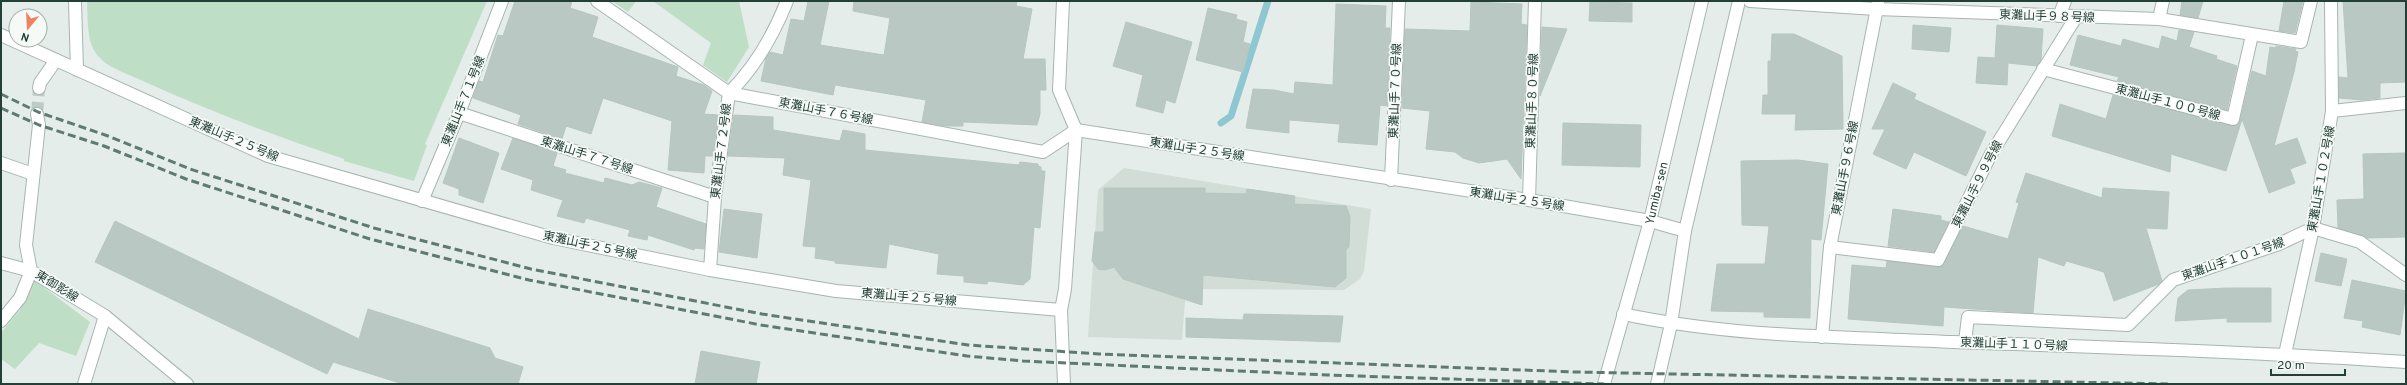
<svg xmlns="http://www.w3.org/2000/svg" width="2407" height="385" font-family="Overpass,'Noto Sans JP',sans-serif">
<rect width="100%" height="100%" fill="#e4ede9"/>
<polygon fill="#d2ddd8" points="1124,168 1371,209 1364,271 1360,279 1344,290 1186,289 1182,340 1088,337 1098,190"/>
<g fill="#bedec6">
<path d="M87,1H487L425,144L427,145L414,181L344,161V159C276,136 209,111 143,81C129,74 109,69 98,56C86,42 88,19 87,1Z"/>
<polygon points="612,1 636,1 628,12"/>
<polygon points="653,1 739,1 749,47 727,82 703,65 711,43"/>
<polygon points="34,280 90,322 76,356 39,343 15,369 1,359 1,333 20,310"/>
</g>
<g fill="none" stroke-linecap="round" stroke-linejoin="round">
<polyline stroke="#8ec7d1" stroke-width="7" points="1221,123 1231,116 1268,1"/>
</g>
<g fill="#b9c8c2" stroke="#b6c7c0">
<polygon points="515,1 572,1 570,8 598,17 592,37 678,67 676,76 704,85 712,91 704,114 718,115 713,156 705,156 704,173 668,170 672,121 603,98 591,134 566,126 562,139 518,124 521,115 473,98 479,81 483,82 498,35 503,36"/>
<polygon points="808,1 829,1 820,45 884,55 890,18 853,11 854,1 1017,1 1016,6 1032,9 1023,59 1045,59 1046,90 1040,90 1040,114 1037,125 963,122 963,126 945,126 922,122 926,100 835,85 833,95 761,81 766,58 770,52 783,55 791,19 804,21"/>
<polygon points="2182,1 2203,1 2198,18 2180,15"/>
<polygon points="2284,1 2303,1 2295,33 2279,31"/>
<polygon points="2343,1 2406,1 2406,82 2380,83 2380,98 2362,100 2339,98 2339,77 2348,78"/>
<polygon points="1471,2 1522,4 1521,24 1527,25 1521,179 1507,159 1479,163 1463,158 1455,152 1426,149 1430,111 1402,108 1405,29 1470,31"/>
<polygon points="1590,2 1632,3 1632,22 1589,21"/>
<polygon points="1336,4 1386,6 1385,28 1390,28 1387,106 1380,105 1377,145 1338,142 1340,124 1289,120 1289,133 1246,128 1253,89 1274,90 1294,94 1295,82 1333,85"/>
<polygon points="1208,8 1237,15 1236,19 1247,22 1243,42 1250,44 1243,72 1196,60"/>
<polygon points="1126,22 1192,42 1175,103 1166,100 1163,113 1136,106 1143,75 1113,66"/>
<polygon points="1913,25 1951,28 1949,52 1912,49"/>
<polygon points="1997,25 2043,29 2041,60 2037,66 2008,63 2007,85 1976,83 1978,57 1995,58"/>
<polygon points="1542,27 1567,29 1540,96"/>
<polygon points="2179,30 2194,32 2189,47 2217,56 2216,59 2237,66 2227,110 2117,81 2119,77 2070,65 2078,35 2121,46 2123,39 2159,49 2162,36 2177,41"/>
<polygon points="1772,34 1794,34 1842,56 1843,129 1795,130 1796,114 1762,114 1763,95 1768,95 1768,61 1771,61"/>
<polygon points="2276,46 2296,49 2295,51 2298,52 2294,72 2274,146 2297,138 2306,163 2290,169 2295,183 2269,193 2242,119 2226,171 2171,154 2170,172 2052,136 2060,104 2106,119 2113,95 2235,126 2240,121 2252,71 2266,76 2270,47 2276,48"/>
<polygon points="1893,83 1916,94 1914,99 1986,132 1966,176 1914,152 1906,169 1873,154 1885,129 1872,129"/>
<polygon points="734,115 773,117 773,130 840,141 843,130 865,134 865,150 1019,165 1020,162 1038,164 1038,166 1041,167 1041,171 1045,171 1040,228 1034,227 1030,279 1023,285 988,281 987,284 964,282 964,276 937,274 939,254 889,244 886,268 835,263 835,261 815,258 816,247 803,246 811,180 783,175 785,158 728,156"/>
<polygon points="1563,123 1641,125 1640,167 1562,165"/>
<polygon points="459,138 499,153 483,203 459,195 459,189 443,183"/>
<polygon points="513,138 557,153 553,166 566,170 565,173 604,183 605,178 632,185 639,182 662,188 656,207 706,224 704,249 695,248 694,250 648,235 647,240 628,236 630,230 586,218 584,223 557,216 563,200 531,190 533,180 501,169"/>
<polygon points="2406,153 2406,237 2367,238 2338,228 2337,200 2364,199 2363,154"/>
<polygon points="1798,160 1828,164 1821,240 1811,239 1810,318 1764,317 1764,312 1711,311 1717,264 1765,264 1769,226 1742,225 1741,161"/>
<polygon points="2026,173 2102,198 2103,188 2169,192 2167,229 2146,228 2162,281 2159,284 2114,301 2104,272 2066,261 2064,266 2038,257 2033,313 1944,307 1943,326 1848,319 1852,265 1886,268 1887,261 1941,267 1963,226 2008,239 2019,203 2016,202"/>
<polygon points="1104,188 1205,188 1205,193 1246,194 1247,189 1295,196 1294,204 1346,206 1350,217 1349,247 1346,249 1346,278 1335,287 1203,275 1202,305 1123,279 1114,267 1105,270 1098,269 1092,261 1095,232 1104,232"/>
<polygon points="724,209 762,214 757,258 719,252"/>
<polygon points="1893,209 1941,216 1941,220 1949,222 1934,252 1888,246"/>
<polygon points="115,221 359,339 368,309 490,348 495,358 523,367 518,384 403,384 333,362 327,374 95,262"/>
<polygon points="2321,253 2347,259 2341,286 2315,281"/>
<polygon points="2352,280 2406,291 2400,335 2362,327 2363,321 2344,318"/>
<polygon points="2227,288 2271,288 2271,322 2227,322 2227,318 2175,321 2178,298 2188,290"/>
<polygon points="1244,314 1343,316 1340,342 1186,337 1186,318 1243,320"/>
<polygon points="701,351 760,362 756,384 695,384"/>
</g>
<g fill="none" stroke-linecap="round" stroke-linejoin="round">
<polyline stroke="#becac5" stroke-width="12" stroke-dasharray="12 6" stroke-linecap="butt" points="37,114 39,88"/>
<defs>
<g id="minor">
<polyline points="75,1 77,70"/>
<polyline points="597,1 729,93 1043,152 1076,130"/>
<polyline points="1063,1 1059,90 1076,130 1065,289 1061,310 1064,384"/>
<polyline points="1750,1 1876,9 2159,19 2301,42 2311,1"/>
<polyline points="2059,16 2065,1"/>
<polyline points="2159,19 2163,1"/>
<polyline points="1,35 268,156 553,238 710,270 836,291 1061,310"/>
<polyline points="2043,69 2233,119 2252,35"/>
<polyline points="39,88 40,83 56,60"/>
<polyline points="2332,111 2406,103"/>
<polyline points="459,113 715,197"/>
<polyline points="37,114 39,125 26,245 31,271 105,316 187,384"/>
<polyline points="1076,130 1529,200 1650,221 1685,231"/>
<polyline points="1,163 33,174"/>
<polyline points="1391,180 1399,1"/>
<polyline points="1529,200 1535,1"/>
<polyline points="422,201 459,113 502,1"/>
<polyline points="1830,247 1938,260 1991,154 2076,17"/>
<polyline points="1,263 31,271 20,298 1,321"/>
<path d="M710,270L715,197L729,93C754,68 774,34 787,1"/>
<path d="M1623,314C1731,337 1843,337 1953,342C2104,347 2255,352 2406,362"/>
<polyline points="1822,337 1830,247 1878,3"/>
<polyline points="1965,342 1968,317 2128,325 2173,280 2279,244 2313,228 2360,242 2406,275"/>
<polyline points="2285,354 2313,228 2332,111 2331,1"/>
<polyline points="84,384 105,316"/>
<path id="s1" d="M1604,384L1650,221L1702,1"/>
<polyline points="1657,384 1671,324 1685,231 1739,1"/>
</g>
</defs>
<use href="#minor" stroke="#a7b5b0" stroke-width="14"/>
<use href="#minor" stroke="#fff" stroke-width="12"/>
<g stroke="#5e7a72" stroke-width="3" stroke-dasharray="8 4" stroke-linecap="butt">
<polyline points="1,94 38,112 108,136 190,169 374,228 531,269 762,314 968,345 1099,354 1575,372 2168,384"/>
<polyline points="1,108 39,125 104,146 186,179 370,239 529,280 761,325 967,356 1023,361 1327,375 1604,384"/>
</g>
</g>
<g text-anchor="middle" stroke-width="3.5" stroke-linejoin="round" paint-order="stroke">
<g font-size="12" fill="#243f37" stroke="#f5faf7">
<text transform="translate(2047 16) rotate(2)" y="4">東灘山手９８号線</text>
<text transform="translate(1395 91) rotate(-88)" y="4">東灘山手７０号線</text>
<text transform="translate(463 101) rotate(-68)" y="4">東灘山手７１号線</text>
<text transform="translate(1532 101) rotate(-88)" y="4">東灘山手８０号線</text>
<text transform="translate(2168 102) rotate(15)" y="4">東灘山手１００号線</text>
<text transform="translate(826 111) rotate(11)" y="4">東灘山手７６号線</text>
<text transform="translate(234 139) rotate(23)" y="4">東灘山手２５号線</text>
<text transform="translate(1197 149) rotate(9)" y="4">東灘山手２５号線</text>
<text transform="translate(721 151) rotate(-83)" y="4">東灘山手７２号線</text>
<text transform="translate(587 155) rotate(18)" y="4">東灘山手７７号線</text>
<text transform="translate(1845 168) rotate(-79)" y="4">東灘山手９６号線</text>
<text transform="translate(2321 179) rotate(-80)" y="4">東灘山手１０２号線</text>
<text transform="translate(1977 184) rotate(-63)" y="4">東灘山手９９号線</text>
<text dy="4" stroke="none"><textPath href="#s1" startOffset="198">Yumiba-sen</textPath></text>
<text transform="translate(1517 199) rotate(9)" y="4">東灘山手２５号線</text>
<text transform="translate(590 245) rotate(12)" y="4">東灘山手２５号線</text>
<text transform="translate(2233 259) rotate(-19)" y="4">東灘山手１０１号線</text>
<text transform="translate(57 286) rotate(32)" y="4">東御影線</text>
<text transform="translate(909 297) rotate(5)" y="4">東灘山手２５号線</text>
<text transform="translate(2014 344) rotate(2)" y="4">東灘山手１１０号線</text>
</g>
</g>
<rect width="2407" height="385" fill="none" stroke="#243f37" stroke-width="4"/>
<g transform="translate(28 28) rotate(198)"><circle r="19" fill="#f5faf7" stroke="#a1afaa"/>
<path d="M0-3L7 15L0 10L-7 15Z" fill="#ef8360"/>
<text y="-6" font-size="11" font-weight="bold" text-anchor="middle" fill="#243f37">N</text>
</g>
<path d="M2271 369v6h74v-6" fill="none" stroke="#243f37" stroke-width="2"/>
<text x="2277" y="369" font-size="12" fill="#243f37" stroke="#f5faf7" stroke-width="3" paint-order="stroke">20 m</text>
</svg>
